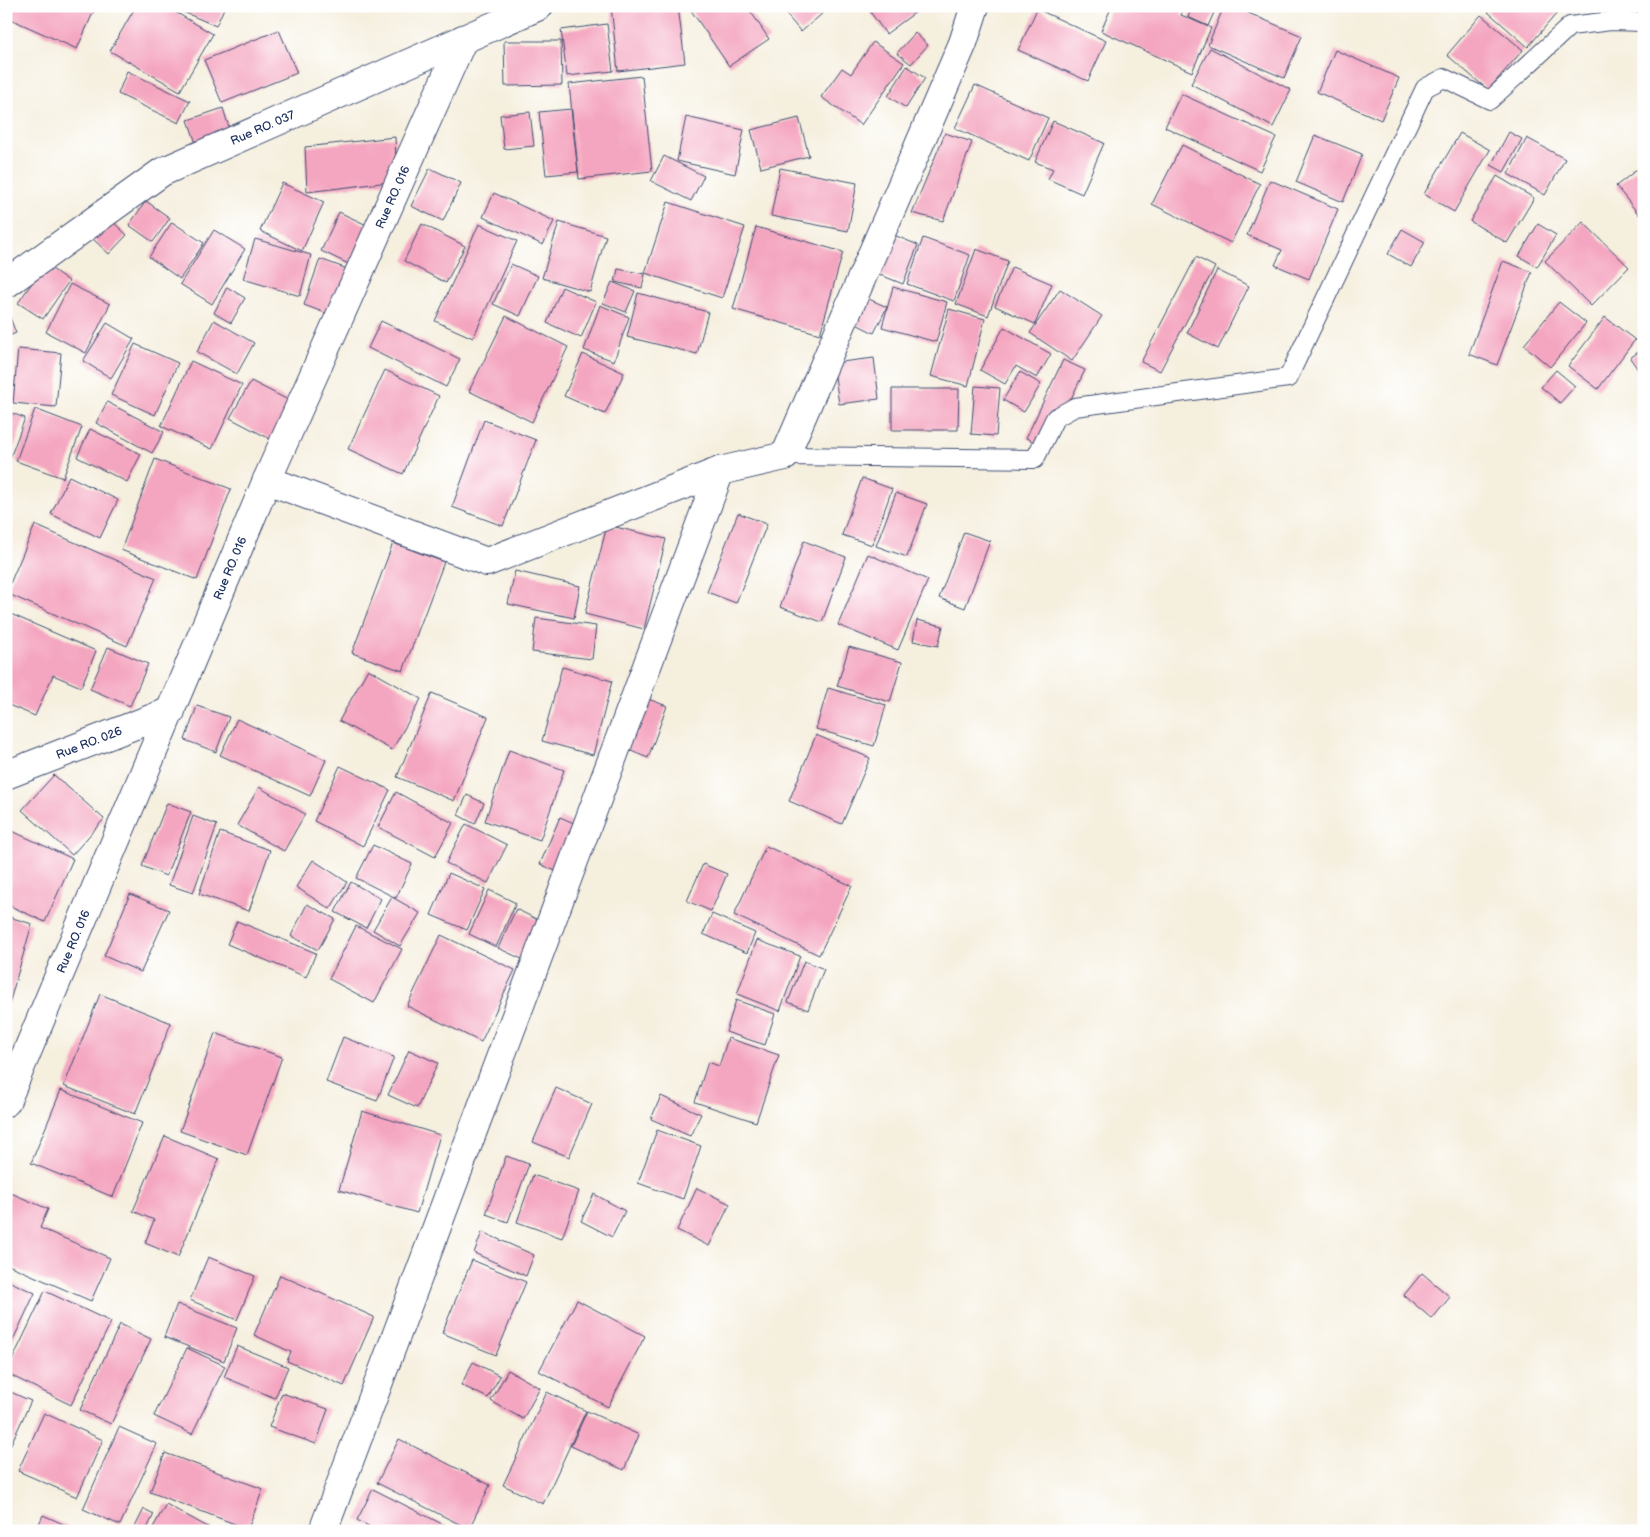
<svg xmlns="http://www.w3.org/2000/svg" width="1650" height="1537" font-family="'Balsamiq Sans',sans-serif">
<rect width="100%" height="100%" fill="#fff"/>
<filter id="ink" filterUnits="userSpaceOnUse"><feTurbulence type="fractalNoise" baseFrequency=".02" numOctaves="2"/><feDisplacementMap in="SourceGraphic" scale="10" xChannelSelector="R" yChannelSelector="G"/><feConvolveMatrix kernelMatrix="1 2 1 2 8 2 1 2 1" color-interpolation-filters="sRGB"/></filter>
<filter id="wash" filterUnits="userSpaceOnUse"><feTurbulence type="fractalNoise" baseFrequency=".0096" numOctaves="4" result="noise"/><feDisplacementMap in="SourceGraphic" scale="20" xChannelSelector="R" yChannelSelector="G"/><feGaussianBlur stdDeviation="1.12" result="paint"/><feColorMatrix in="noise" values="0 0 0 0 0 0 0 0 0 0 0 0 0 0 0 0 0 1.4 0 .05"/><feComposite in="paint" operator="in"/></filter>
<g filter="url(#wash)">
<rect width="100%" height="100%" fill="#f5efde"/>
<g id="blocks">
<g fill="#f4a6c0">
<polygon points="10,6 96,6 77,49 6,17"/>
<polygon points="136,6 165,6 213,34 180,91 110,51"/>
<polygon points="184,6 225,6 216,26 181,11"/>
<polygon points="611,6 678,6 685,63 618,71"/>
<polygon points="688,6 747,6 769,39 729,66"/>
<polygon points="779,6 831,6 801,32"/>
<polygon points="866,6 924,6 886,34"/>
<polygon points="1112,6 1185,6 1181,15 1211,28 1192,72 1101,31"/>
<polygon points="1193,6 1217,6 1208,26 1188,17"/>
<polygon points="1224,6 1232,6 1302,36 1284,78 1208,45"/>
<polygon points="1396,6 1407,6 1403,11"/>
<polygon points="1493,6 1563,6 1528,47 1488,12"/>
<polygon points="1037,9 1106,41 1088,81 1018,50"/>
<polygon points="1481,15 1523,50 1488,90 1447,55"/>
<polygon points="607,24 613,71 567,76 561,30"/>
<polygon points="279,30 297,73 222,103 204,60"/>
<polygon points="915,33 928,45 911,64 897,53"/>
<polygon points="504,41 561,41 562,85 505,86"/>
<polygon points="873,42 904,63 861,125 821,97 842,68 851,74"/>
<polygon points="1210,48 1291,90 1273,127 1191,84"/>
<polygon points="1335,50 1399,78 1381,120 1317,92"/>
<polygon points="907,66 925,78 906,108 888,96"/>
<polygon points="127,71 190,101 179,123 118,94"/>
<polygon points="642,76 652,171 579,179 569,84"/>
<polygon points="975,85 1048,118 1029,161 955,128"/>
<polygon points="1181,94 1276,137 1260,171 1165,127"/>
<polygon points="223,108 231,134 197,146 188,120"/>
<polygon points="571,109 578,172 546,175 539,112"/>
<polygon points="530,112 534,146 504,149 500,115"/>
<polygon points="686,117 744,130 735,174 677,161"/>
<polygon points="799,118 809,156 761,168 751,130"/>
<polygon points="1053,121 1104,143 1082,194 1048,179 1053,169 1035,162"/>
<polygon points="1509,132 1522,139 1504,172 1491,165"/>
<polygon points="945,133 972,142 943,221 912,213"/>
<polygon points="1460,133 1490,150 1454,212 1424,194"/>
<polygon points="1315,135 1362,154 1343,202 1296,182"/>
<polygon points="395,137 397,181 307,192 305,147"/>
<polygon points="1527,138 1565,159 1545,195 1508,174"/>
<polygon points="1182,145 1260,184 1231,243 1152,204"/>
<polygon points="664,156 704,176 691,201 651,181"/>
<polygon points="1644,164 1644,221 1616,186"/>
<polygon points="430,168 461,183 443,221 411,206"/>
<polygon points="780,168 857,183 848,231 771,216"/>
<polygon points="1497,176 1534,198 1507,243 1470,221"/>
<polygon points="1270,180 1338,209 1309,279 1275,265 1282,250 1247,235"/>
<polygon points="282,183 324,202 302,251 260,231"/>
<polygon points="494,193 554,221 543,245 483,217"/>
<polygon points="146,201 170,218 153,242 129,225"/>
<polygon points="668,202 745,227 722,298 645,273"/>
<polygon points="339,212 371,227 353,266 321,251"/>
<polygon points="111,220 127,235 109,254 93,239"/>
<polygon points="172,222 204,243 180,279 149,257"/>
<polygon points="559,222 606,236 590,292 542,278"/>
<polygon points="1583,222 1629,267 1591,306 1545,261"/>
<polygon points="422,224 465,246 446,283 404,261"/>
<polygon points="479,224 517,241 473,338 435,321"/>
<polygon points="1538,224 1556,235 1537,267 1519,256"/>
<polygon points="756,227 843,252 820,334 733,309"/>
<polygon points="1402,229 1425,242 1411,267 1388,254"/>
<polygon points="214,230 245,249 212,304 180,284"/>
<polygon points="884,231 918,245 903,284 868,270"/>
<polygon points="923,238 970,255 954,301 907,284"/>
<polygon points="255,239 311,255 300,296 243,279"/>
<polygon points="976,249 1008,261 988,316 956,304"/>
<polygon points="1196,257 1215,267 1160,371 1141,362"/>
<polygon points="320,259 353,271 336,317 304,305"/>
<polygon points="1503,261 1532,272 1497,365 1469,354"/>
<polygon points="45,264 69,281 43,319 18,303"/>
<polygon points="511,264 538,276 520,316 493,304"/>
<polygon points="1012,267 1052,284 1035,324 995,306"/>
<polygon points="618,269 645,274 642,288 615,282"/>
<polygon points="1217,270 1249,286 1218,349 1187,333"/>
<polygon points="612,282 635,291 626,312 603,303"/>
<polygon points="70,284 110,304 86,353 46,332"/>
<polygon points="227,287 245,298 231,323 214,313"/>
<polygon points="562,287 596,302 581,338 547,323"/>
<polygon points="893,287 947,302 936,342 882,327"/>
<polygon points="1060,289 1102,316 1072,361 1030,333"/>
<polygon points="638,293 708,312 697,354 627,337"/>
<polygon points="862,296 887,307 874,333 850,321"/>
<polygon points="1559,302 1586,323 1550,367 1524,345"/>
<polygon points="600,305 629,317 614,361 584,350"/>
<polygon points="6,307 16,333 6,337"/>
<polygon points="949,309 985,319 968,386 931,376"/>
<polygon points="506,316 568,347 532,422 469,391"/>
<polygon points="1605,317 1635,340 1598,389 1568,366"/>
<polygon points="214,320 254,343 237,374 197,352"/>
<polygon points="381,321 460,359 446,387 368,348"/>
<polygon points="107,323 134,339 111,378 83,361"/>
<polygon points="1004,327 1051,354 1037,378 1016,366 1005,384 980,370"/>
<polygon points="135,344 178,363 155,415 111,395"/>
<polygon points="1644,348 1644,378 1630,358"/>
<polygon points="18,349 61,353 56,407 13,403"/>
<polygon points="583,354 624,373 605,414 564,396"/>
<polygon points="874,358 879,399 839,404 833,363"/>
<polygon points="1063,360 1085,370 1047,448 1026,438"/>
<polygon points="191,361 242,385 212,449 161,426"/>
<polygon points="385,370 439,396 403,474 348,449"/>
<polygon points="1556,370 1575,386 1560,403 1541,387"/>
<polygon points="1020,372 1041,384 1024,412 1003,400"/>
<polygon points="251,381 294,403 274,441 230,418"/>
<polygon points="975,386 1000,388 996,436 971,434"/>
<polygon points="892,389 959,389 958,430 892,430"/>
<polygon points="107,402 164,432 152,453 96,423"/>
<polygon points="35,409 82,427 63,478 16,461"/>
<polygon points="6,411 25,418 6,469"/>
<polygon points="484,420 536,440 503,526 452,507"/>
<polygon points="90,429 141,454 127,482 77,457"/>
<polygon points="155,459 231,489 197,580 121,550"/>
<polygon points="69,476 118,500 100,538 51,514"/>
<polygon points="862,478 892,489 872,545 842,535"/>
<polygon points="896,493 927,504 907,557 876,546"/>
<polygon points="738,513 767,524 736,603 707,592"/>
<polygon points="35,525 156,578 127,646 6,593"/>
<polygon points="607,525 666,539 644,629 585,614"/>
<polygon points="964,532 990,541 965,608 939,598"/>
<polygon points="804,541 846,557 822,622 780,607"/>
<polygon points="393,543 444,562 403,671 352,653"/>
<polygon points="868,554 928,580 898,650 838,625"/>
<polygon points="515,571 580,586 574,618 508,604"/>
<polygon points="6,612 96,651 81,687 53,675 35,716 6,704"/>
<polygon points="536,618 596,626 592,659 532,652"/>
<polygon points="917,620 943,626 938,646 913,641"/>
<polygon points="108,647 148,664 130,706 90,689"/>
<polygon points="849,647 902,662 890,702 837,686"/>
<polygon points="562,667 612,681 593,755 542,741"/>
<polygon points="368,669 421,699 392,750 339,721"/>
<polygon points="828,688 886,705 874,746 816,729"/>
<polygon points="432,693 488,717 454,801 397,777"/>
<polygon points="643,697 667,706 648,758 624,748"/>
<polygon points="197,706 229,717 216,752 185,740"/>
<polygon points="237,719 326,760 310,796 220,755"/>
<polygon points="816,735 870,758 842,824 789,801"/>
<polygon points="509,750 564,770 540,840 485,821"/>
<polygon points="340,766 390,790 363,846 314,821"/>
<polygon points="54,775 104,819 72,855 22,810"/>
<polygon points="259,787 305,814 284,851 237,825"/>
<polygon points="396,792 453,823 435,857 378,827"/>
<polygon points="467,795 484,803 475,824 458,815"/>
<polygon points="167,803 191,812 166,876 142,866"/>
<polygon points="193,816 217,825 193,893 169,885"/>
<polygon points="560,817 583,827 562,874 540,864"/>
<polygon points="466,824 507,845 488,883 446,863"/>
<polygon points="10,830 73,859 45,922 6,904 6,838"/>
<polygon points="220,832 270,850 249,911 199,894"/>
<polygon points="373,845 412,864 396,898 356,878"/>
<polygon points="766,846 852,886 819,955 734,915"/>
<polygon points="313,860 347,882 330,909 296,887"/>
<polygon points="703,864 727,874 711,911 687,901"/>
<polygon points="449,873 485,889 467,930 431,915"/>
<polygon points="351,882 381,899 366,928 335,912"/>
<polygon points="489,890 516,903 496,947 469,934"/>
<polygon points="130,894 169,910 141,972 104,956"/>
<polygon points="392,897 420,913 400,946 373,930"/>
<polygon points="307,904 335,919 318,950 291,936"/>
<polygon points="516,909 542,922 524,960 498,948"/>
<polygon points="712,914 755,933 747,953 703,934"/>
<polygon points="6,916 32,924 7,1011 6,1011"/>
<polygon points="237,921 316,953 306,977 227,944"/>
<polygon points="356,926 402,949 374,1003 329,979"/>
<polygon points="441,935 515,970 481,1042 407,1006"/>
<polygon points="757,940 800,956 780,1011 737,994"/>
<polygon points="804,961 824,969 808,1010 788,1002"/>
<polygon points="100,994 171,1023 135,1114 64,1086"/>
<polygon points="736,1000 775,1014 765,1045 726,1032"/>
<polygon points="215,1033 282,1057 247,1155 180,1131"/>
<polygon points="343,1037 394,1057 377,1101 326,1082"/>
<polygon points="728,1038 779,1055 756,1122 695,1102 708,1062 719,1066"/>
<polygon points="12,1047 6,1061 6,1048"/>
<polygon points="409,1050 438,1063 417,1108 388,1095"/>
<polygon points="556,1088 592,1104 569,1157 533,1142"/>
<polygon points="61,1090 142,1123 113,1197 31,1163"/>
<polygon points="661,1096 701,1114 690,1136 651,1119"/>
<polygon points="362,1111 440,1135 417,1213 339,1190"/>
<polygon points="657,1130 701,1146 683,1199 638,1183"/>
<polygon points="165,1136 219,1159 178,1257 145,1243 154,1220 133,1211"/>
<polygon points="506,1156 529,1164 508,1222 486,1214"/>
<polygon points="533,1175 579,1191 562,1238 517,1222"/>
<polygon points="697,1188 730,1204 709,1246 677,1230"/>
<polygon points="11,1193 48,1209 40,1228 110,1258 91,1301 6,1264 6,1204"/>
<polygon points="594,1194 625,1211 612,1237 581,1221"/>
<polygon points="482,1232 534,1255 526,1276 474,1253"/>
<polygon points="208,1257 255,1276 237,1320 190,1300"/>
<polygon points="472,1260 526,1282 496,1355 442,1333"/>
<polygon points="1422,1273 1450,1297 1432,1319 1404,1295"/>
<polygon points="280,1275 374,1317 344,1386 287,1361 291,1352 254,1335"/>
<polygon points="6,1280 35,1293 6,1355"/>
<polygon points="45,1291 111,1322 71,1405 6,1373"/>
<polygon points="577,1300 645,1336 608,1407 539,1371"/>
<polygon points="177,1304 237,1328 224,1361 164,1337"/>
<polygon points="120,1324 151,1339 111,1424 80,1410"/>
<polygon points="237,1346 288,1367 275,1398 224,1377"/>
<polygon points="187,1348 225,1366 192,1434 154,1416"/>
<polygon points="473,1362 500,1376 488,1398 461,1385"/>
<polygon points="508,1370 540,1388 523,1419 491,1401"/>
<polygon points="6,1390 31,1401 10,1446 6,1444"/>
<polygon points="547,1392 586,1411 543,1504 503,1485"/>
<polygon points="282,1393 328,1409 316,1444 269,1427"/>
<polygon points="587,1411 639,1435 624,1470 571,1446"/>
<polygon points="44,1413 103,1440 77,1497 18,1471"/>
<polygon points="119,1427 157,1444 120,1525 83,1509"/>
<polygon points="399,1439 490,1485 469,1529 377,1483"/>
<polygon points="165,1453 263,1489 248,1529 150,1492"/>
<polygon points="373,1489 456,1531 378,1531 357,1520"/>
<polygon points="166,1504 215,1531 151,1531"/>
<polygon points="144,1509 154,1514 146,1531 133,1531"/>
<polygon points="43,1515 72,1528 71,1531 36,1531"/>
</g>
</g>
</g>
<g filter="url(#ink)">
<use href="#blocks" fill-opacity="0" stroke="#3c4c71" stroke-width="1"/>
<g fill="none" stroke-linecap="round" stroke-linejoin="round">
<defs>
<polyline id="lane" points="785,456 1035,459 1055,418 1075,407 1288,378 1425,88 1444,78 1490,100 1570,26 1611,21 1644,22"/>
<g id="street">
<path id="s1" d="M6,284L162,172L539,6"/>
<polyline points="267,480 487,562 720,471 785,456 963,43 975,6"/>
<path id="s2" d="M6,775L171,711"/>
<path id="s3" d="M6,1102L267,480L463,39"/>
<polyline points="323,1531 720,471"/>
</g>
</defs>
<use href="#lane" stroke="#3c4c71" stroke-width="20"/>
<use href="#street" stroke="#3c4c71" stroke-width="30"/>
<use href="#lane" stroke="#fff" stroke-width="18"/>
<use href="#street" stroke="#fff" stroke-width="28"/>
</g>
</g>
<g text-anchor="middle" stroke-width="4.5" stroke-linejoin="round" paint-order="stroke">
<g font-size="12" fill="#1b2f5e" stroke="#fff">
<text dy="4" stroke="none"><textPath href="#s1" startOffset="302">Rue RO. 037</textPath></text>
<text dy="4" stroke="none"><textPath href="#s3" startOffset="984">Rue RO. 016</textPath></text>
<text dy="4" stroke="none"><textPath href="#s3" startOffset="579">Rue RO. 016</textPath></text>
<text dy="4" stroke="none"><textPath href="#s2" startOffset="89">Rue RO. 026</textPath></text>
<text dy="4" stroke="none"><textPath href="#s3" startOffset="174">Rue RO. 016</textPath></text>
</g>
</g>
<rect width="1650" height="1537" fill="none" stroke="#fff" stroke-width="25"/>
</svg>
